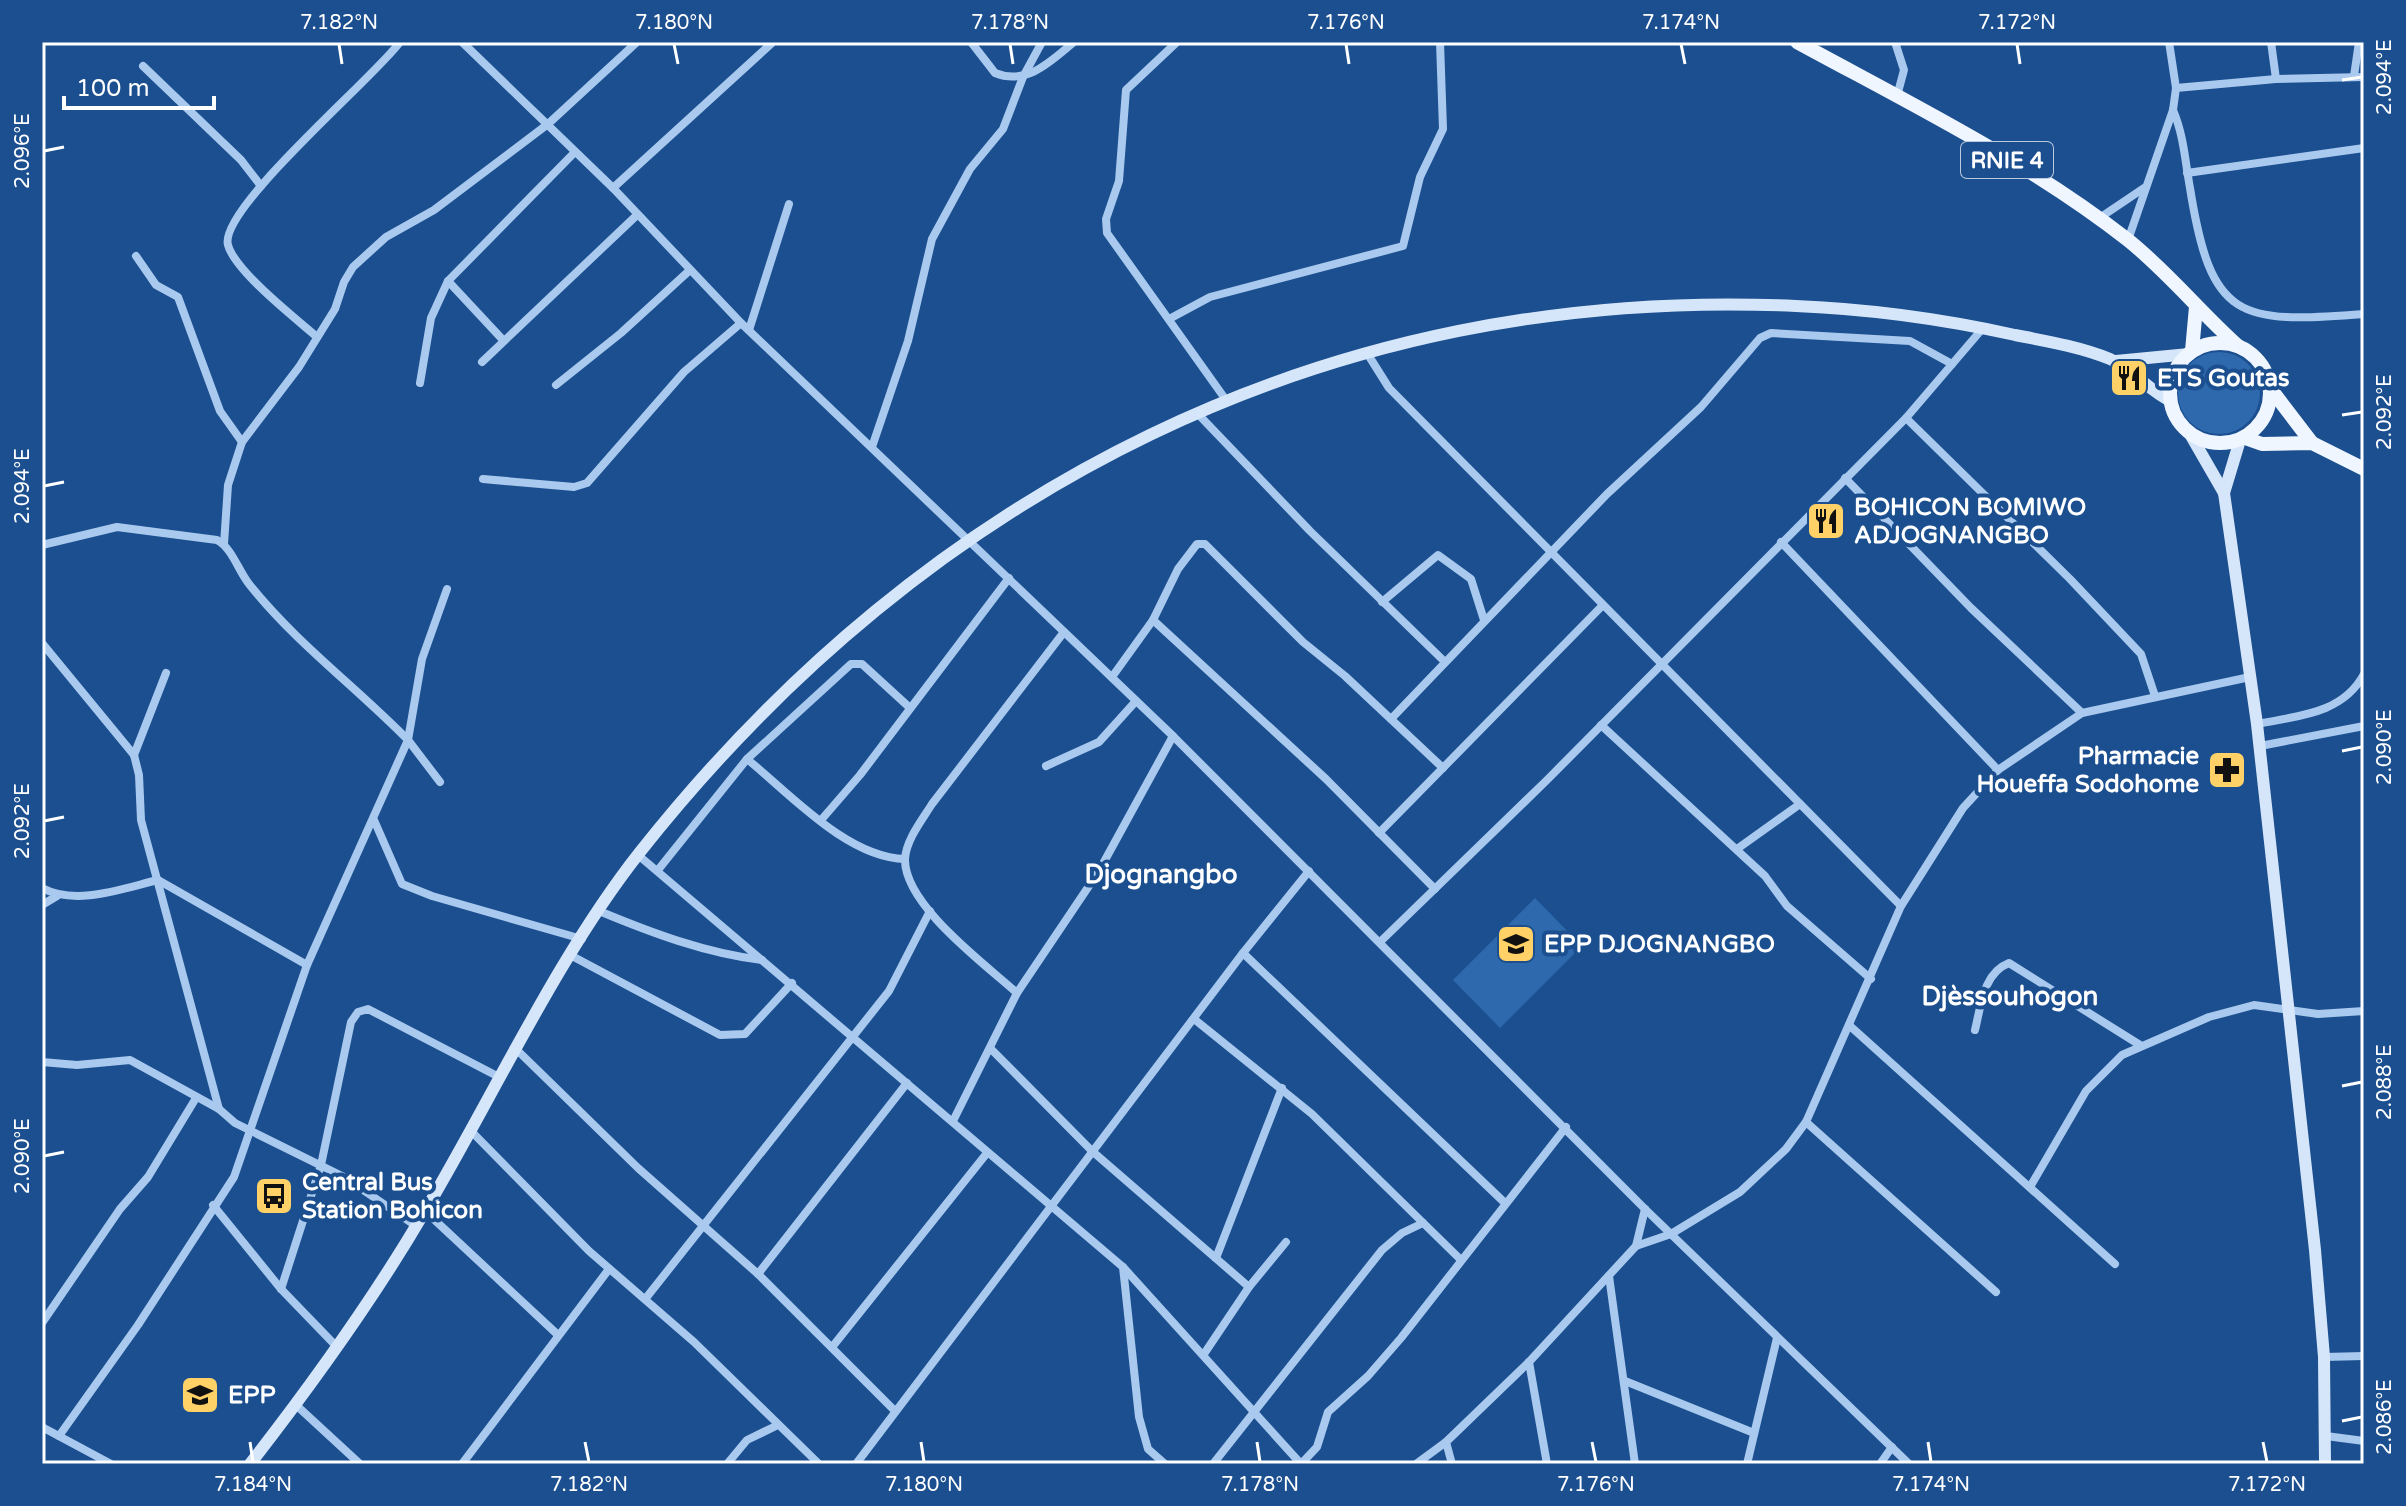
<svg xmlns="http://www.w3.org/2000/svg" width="2406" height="1506" font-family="'Varela Round',sans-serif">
<rect width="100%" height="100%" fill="#1b4f8f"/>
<g fill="#2e69ad">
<circle cx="2219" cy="393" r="41"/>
<polygon points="1535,898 1582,946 1500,1028 1453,980"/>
</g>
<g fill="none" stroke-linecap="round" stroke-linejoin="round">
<g stroke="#a9c9ee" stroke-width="8">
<polyline points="462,42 613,188 741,323 1173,736 1645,1209 1909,1464"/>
<path d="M971,42L995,73C1027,86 1051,61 1074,42"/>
<polyline points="1177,42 1126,90 1119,181 1106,219 1107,233 1226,400"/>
<polyline points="1895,42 1904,70 1897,96"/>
<polyline points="2271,42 2276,79"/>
<polyline points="143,66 241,160 261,186"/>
<polyline points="2354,76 2359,42"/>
<polyline points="2176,88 2276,79 2364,77"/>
<path d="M2173,110C2184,136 2185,161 2190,188C2211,320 2238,324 2364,314"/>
<polyline points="2187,173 2364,148"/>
<polyline points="613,188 773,42"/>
<polyline points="2098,219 2144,188"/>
<polyline points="2128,240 2173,110 2176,88 2169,42"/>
<polyline points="136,256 156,285 178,297 220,411 242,442"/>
<polyline points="448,281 503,340"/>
<polyline points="1171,318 1210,297 1403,246 1420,177 1443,129 1440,42"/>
<polyline points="749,330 789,204"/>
<path d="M317,337C295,318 235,271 228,245C218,209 376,76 400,42"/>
<polyline points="1367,353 1389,388 1901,906"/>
<polyline points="482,362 637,215"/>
<polyline points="420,383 431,318 448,281 575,152"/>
<polyline points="556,385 621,333 690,270"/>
<polyline points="1197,413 1310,531 1445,662"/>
<polyline points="1906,418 2070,579 2141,654 2155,696"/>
<polyline points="872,447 908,341 932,239 970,169 1003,129 1023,77 1042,42"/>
<polyline points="1845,478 1971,608 2082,713"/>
<polyline points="483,479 574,487 587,483 684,372 741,323"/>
<polyline points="1781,542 1998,770"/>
<polyline points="224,544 228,485 242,442 299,367 335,309 344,282 353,267 386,237 434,210 548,124 637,42"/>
<path d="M42,545L117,527L217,540C232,548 238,570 249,584C296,643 355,686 408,740L307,965L234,1177L138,1325L59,1436"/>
<polyline points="1382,602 1438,555 1471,579 1484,620"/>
<polyline points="1153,620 1326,779 1435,889"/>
<polyline points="42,643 134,755 139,775 141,820 219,1109 235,1123 344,1177 416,1226"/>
<polyline points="1112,677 1153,620 1178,569 1197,544 1205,544 1303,642 1345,676 1443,768"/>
<polyline points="1391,719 1607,494 1701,407 1760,338 1771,333 1910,341 1952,364"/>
<path d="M2257,724C2297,716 2343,714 2364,674"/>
<polyline points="1601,725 1765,876 1787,906 1871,979"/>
<polyline points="2260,746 2364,726"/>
<polyline points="134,755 166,673"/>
<path d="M747,759C791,795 848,858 905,859"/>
<polyline points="1046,766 1099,742 1136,701"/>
<polyline points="440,782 408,740 422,659 447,589"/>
<polyline points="822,819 860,775 1009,578"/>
<polyline points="374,820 402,884 432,896 582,939"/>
<polyline points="1379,833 1602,606"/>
<polyline points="1737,849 1800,804"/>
<polyline points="638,855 1123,1267 1301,1464"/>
<polyline points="658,870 747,759 851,664 862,664 909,707"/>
<path d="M42,888C76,906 121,889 158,880L307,965"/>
<polyline points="42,905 57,896"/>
<path d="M599,911C652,933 705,953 762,960"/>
<polyline points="1380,942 1547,780 1906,418 1983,328"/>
<polyline points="1243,953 1505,1203"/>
<polyline points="572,956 720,1035 745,1034 792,983"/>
<path d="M1017,993C985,964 904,905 905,859C906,840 922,820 932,804L1064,632"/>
<polyline points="1194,1019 1312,1114 1460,1259"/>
<polyline points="1850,1026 2115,1264"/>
<path d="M1975,1030C1981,1006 1983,973 2009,963L2140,1045"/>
<polyline points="517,1050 638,1168 758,1274 895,1411"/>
<polyline points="992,1050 1092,1151 1249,1287"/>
<polyline points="42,1062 77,1065 130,1060 219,1109"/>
<polyline points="953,1121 1017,993 1099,871 1173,736"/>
<polyline points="1806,1122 1996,1292"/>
<polyline points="471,1131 589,1251 694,1342 819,1464"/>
<polyline points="2030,1187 2086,1091 2122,1055 2209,1017 2254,1005 2318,1014 2364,1011"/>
<polyline points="213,1205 281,1289 337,1347"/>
<polyline points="425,1211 558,1335"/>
<polyline points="1636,1246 1645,1209"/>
<polyline points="1216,1258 1282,1088"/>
<polyline points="1123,1267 1139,1417 1148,1449 1165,1464"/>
<polyline points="758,1274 907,1083"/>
<polyline points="1609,1276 1635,1464"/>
<polyline points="281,1289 321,1165 351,1022 358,1012 368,1009 501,1078"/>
<polyline points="646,1298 889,991 930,911"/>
<polyline points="42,1323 120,1209 148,1177 196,1098"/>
<polyline points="833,1346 987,1153"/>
<polyline points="1204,1354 1249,1287 1286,1242"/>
<polyline points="2324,1357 2364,1356"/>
<polyline points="1529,1362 1547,1464"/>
<polyline points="1625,1381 1754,1433"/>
<polyline points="296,1405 360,1464"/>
<polyline points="42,1427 111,1464"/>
<polyline points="2326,1436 2364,1441"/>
<polyline points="1446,1442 1452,1464"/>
<polyline points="462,1464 609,1269"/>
<polyline points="727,1464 747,1440 778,1425"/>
<polyline points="856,1464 1243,953 1309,871"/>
<polyline points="1213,1464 1382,1250 1402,1233 1423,1223"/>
<polyline points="1301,1464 1317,1447 1328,1412 1368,1376 1401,1338 1566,1127"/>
<polyline points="1416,1464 1446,1442 1529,1362 1636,1246 1671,1234 1740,1192 1786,1149 1806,1122 1901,906 1963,808 1998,770 2082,713 2250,677"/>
<polyline points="1747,1464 1777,1338"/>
<polyline points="1880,1464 1892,1447"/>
</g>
<g stroke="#d6e6fa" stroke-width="12">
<polyline points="2116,361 2189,354"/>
<polyline points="2190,434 2224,493 2257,724 2315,1250 2324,1357 2325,1464"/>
<polyline points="2224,493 2240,440"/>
<path d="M250,1464C313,1383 373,1300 425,1211C494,1095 557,957 640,852C927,489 1329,284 1796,306C1870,309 1943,319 2015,335C2046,341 2081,347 2110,359C2133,369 2149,391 2171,401"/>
</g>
<g stroke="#f0f6ff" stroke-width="14">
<path d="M1797,42C1909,103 2027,161 2128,240C2168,272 2200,312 2238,346"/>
<circle cx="2220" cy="393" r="50"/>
<polyline points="2192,351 2196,307"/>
<polyline points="2270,388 2312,443"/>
<polyline points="2245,438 2262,444 2312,443 2364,469"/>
</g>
</g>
<path fill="none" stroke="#fff" stroke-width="3" d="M339,44L342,64M674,44L678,64M1010,44L1013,64M1346,44L1349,64M1681,44L1685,64M2017,44L2020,64M2342,80L2362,77M44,151L64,147M2342,415L2362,412M44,486L64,482M2342,751L2362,747M44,821L64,817M2342,1086L2362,1082M44,1156L64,1152M2342,1421L2362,1417M250,1442L253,1462M585,1442L589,1462M921,1442L924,1462M1257,1442L1260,1462M1592,1442L1596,1462M1928,1442L1931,1462M2263,1442L2267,1462"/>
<defs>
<symbol id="restaurant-square" viewBox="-11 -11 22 22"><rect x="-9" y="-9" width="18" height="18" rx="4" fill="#ffd166" stroke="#1b4f8f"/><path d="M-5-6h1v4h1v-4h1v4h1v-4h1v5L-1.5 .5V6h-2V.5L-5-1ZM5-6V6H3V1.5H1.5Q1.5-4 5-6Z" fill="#111"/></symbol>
<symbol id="pharmacy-square" viewBox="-11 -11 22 22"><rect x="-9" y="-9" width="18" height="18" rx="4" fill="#ffd166" stroke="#1b4f8f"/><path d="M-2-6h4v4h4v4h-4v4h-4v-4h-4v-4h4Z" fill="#111"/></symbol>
<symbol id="school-square" viewBox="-11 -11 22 22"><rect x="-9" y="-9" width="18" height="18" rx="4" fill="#ffd166" stroke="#1b4f8f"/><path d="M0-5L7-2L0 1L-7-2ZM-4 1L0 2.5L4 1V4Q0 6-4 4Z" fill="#111"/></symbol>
<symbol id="bus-square" viewBox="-11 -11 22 22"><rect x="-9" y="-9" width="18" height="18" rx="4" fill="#ffd166" stroke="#1b4f8f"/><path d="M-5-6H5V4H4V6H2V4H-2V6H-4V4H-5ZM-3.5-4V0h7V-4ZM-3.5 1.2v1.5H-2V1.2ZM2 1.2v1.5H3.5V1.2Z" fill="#111"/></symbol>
</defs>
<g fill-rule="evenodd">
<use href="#restaurant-square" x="2107" y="356" width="44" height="44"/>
<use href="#restaurant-square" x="1804" y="499" width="44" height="44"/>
<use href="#pharmacy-square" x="2205" y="748" width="44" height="44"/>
<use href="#school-square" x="1494" y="922" width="44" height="44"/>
<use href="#bus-square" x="252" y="1174" width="44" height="44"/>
<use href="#school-square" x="178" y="1373" width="44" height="44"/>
</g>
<g text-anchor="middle" stroke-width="8" stroke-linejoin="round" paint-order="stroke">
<rect fill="#1b4f8f" stroke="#bbcadd" stroke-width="2" x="1961" y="142" width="92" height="36" rx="6"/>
<g font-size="22" font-weight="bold" fill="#fff">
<text x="2007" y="168">RNIE 4</text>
</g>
<g font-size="24" font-weight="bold" fill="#fff" stroke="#1b4f8f" text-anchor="start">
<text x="2157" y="386">ETS Goutas</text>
<text x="1854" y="515">BOHICON BOMIWO<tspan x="1854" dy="28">ADJOGNANGBO</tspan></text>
<text x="2199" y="764" text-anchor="end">Pharmacie<tspan x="2199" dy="28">Houeffa Sodohome</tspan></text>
<text x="1544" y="952">EPP DJOGNANGBO</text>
<text x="302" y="1190">Central Bus<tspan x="302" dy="28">Station Bohicon</tspan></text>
<text x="228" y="1403">EPP</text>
</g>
<g font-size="26" font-weight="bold" fill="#fff" stroke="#1b4f8f">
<text x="1161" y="883">Djognangbo</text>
<text x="2010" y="1005">Djèssouhogon</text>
</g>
</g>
<rect width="2406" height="1506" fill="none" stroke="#1b4f8f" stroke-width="88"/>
<path d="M64 96v12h150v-12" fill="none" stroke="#ffffff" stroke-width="4"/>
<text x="76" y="96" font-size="24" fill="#ffffff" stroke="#1b4f8f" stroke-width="6" paint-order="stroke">100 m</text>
<rect x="44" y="44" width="2318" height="1418" fill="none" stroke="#fff" stroke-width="3"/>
<g font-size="20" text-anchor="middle" fill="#fff">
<text x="339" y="29">7.182°N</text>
<text x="674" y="29">7.180°N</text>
<text x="1010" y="29">7.178°N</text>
<text x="1346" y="29">7.176°N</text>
<text x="1681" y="29">7.174°N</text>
<text x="2017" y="29">7.172°N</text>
<text transform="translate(2384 77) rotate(-90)" y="7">2.094°E</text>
<text transform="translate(22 151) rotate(-90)" y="7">2.096°E</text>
<text transform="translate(2384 412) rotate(-90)" y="7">2.092°E</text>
<text transform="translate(22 486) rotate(-90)" y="7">2.094°E</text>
<text transform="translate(2384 747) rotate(-90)" y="7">2.090°E</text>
<text transform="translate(22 821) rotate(-90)" y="7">2.092°E</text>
<text transform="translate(2384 1082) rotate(-90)" y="7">2.088°E</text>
<text transform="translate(22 1156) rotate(-90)" y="7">2.090°E</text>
<text transform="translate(2384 1417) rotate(-90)" y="7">2.086°E</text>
<text x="253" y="1491">7.184°N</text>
<text x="589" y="1491">7.182°N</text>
<text x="924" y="1491">7.180°N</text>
<text x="1260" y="1491">7.178°N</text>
<text x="1596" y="1491">7.176°N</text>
<text x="1931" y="1491">7.174°N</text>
<text x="2267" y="1491">7.172°N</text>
</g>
</svg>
